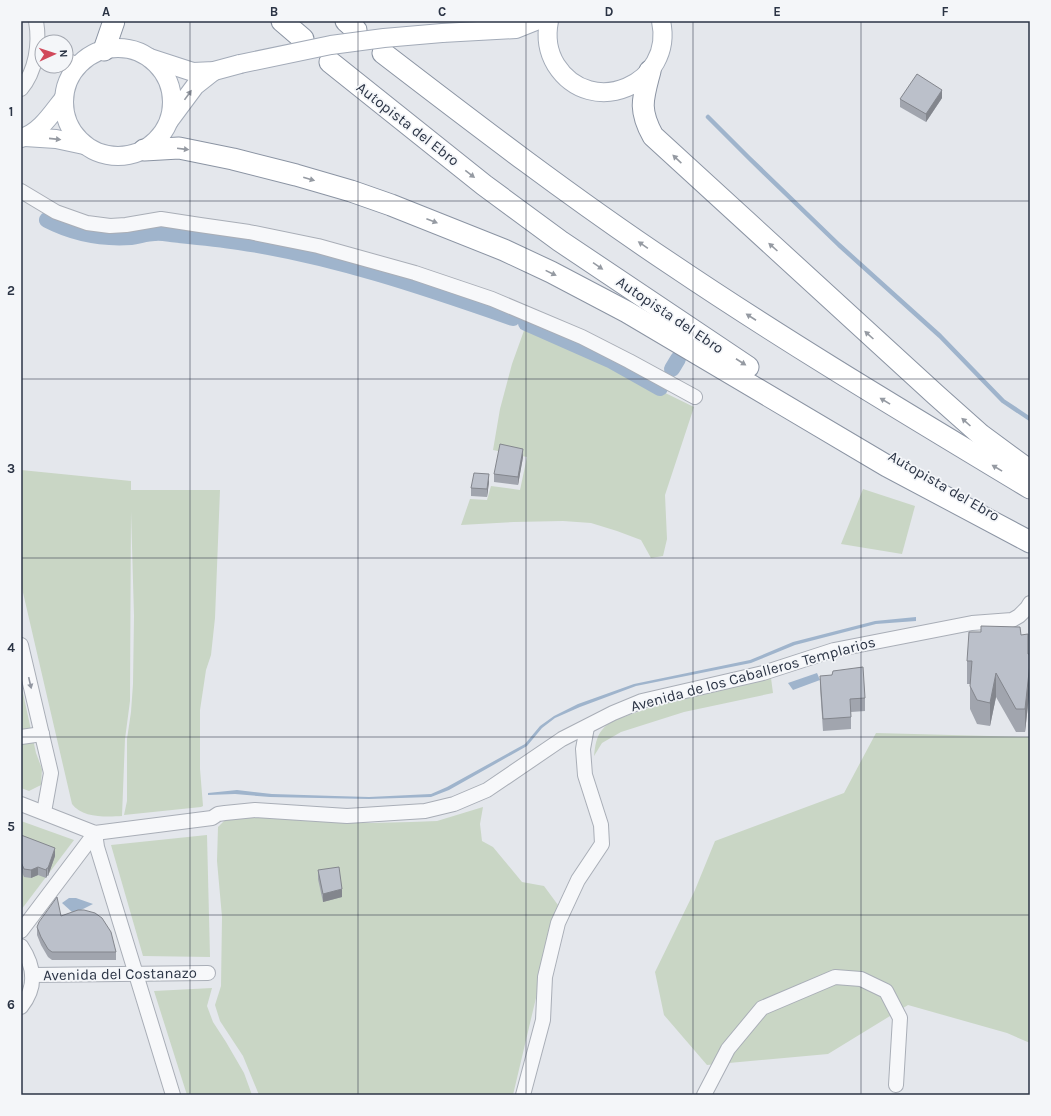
<svg xmlns="http://www.w3.org/2000/svg" width="1051" height="1116" font-family="Karla,sans-serif">
<rect width="100%" height="100%" fill="#e4e7ec"/>
<g fill="#c9d6c5">
<polygon points="526,325 694,407 665,495 667,539 663,556 651,558 641,540 617,531 591,523 563,521 514,522 461,525 470,499 487,500 491,486 520,490 527,457 493,450 500,409 512,364"/>
<path d="M21,470L131,481V490H220L215,618L211,655L206,670L200,710V769L203,806L201,807L124,815L127,801V739L131,712L133,684L134,616L131,511L130,701L125,739L122,816C106,817 82,818 72,804L21,584Z"/>
<polygon points="863,489 915,506 902,554 841,544"/>
<path d="M771,678L773,693L684,712L621,732L602,743L594,756C595,747 596,737 602,730C607,722 623,717 632,714C677,697 724,688 771,678Z"/>
<polygon points="21,684 36,753 42,769 41,785 29,791 21,788"/>
<polygon points="876,733 1030,737 1030,1043 1007,1033 908,1005 828,1054 707,1065 664,1015 655,972 695,890 715,841 844,793"/>
<polygon points="483,807 480,824 482,841 493,847 522,882 544,886 558,905 513,1095 259,1095 243,1056 220,1021 215,1005 221,986 222,917 217,861 218,827 226,819 254,816 306,821 371,823 411,822 437,821"/>
<polygon points="21,821 74,840 21,910"/>
<polygon points="207,835 210,957 143,956 111,845"/>
<polygon points="212,988 207,1006 213,1022 226,1042 244,1073 252,1095 187,1095 154,991"/>
</g>
<g fill="#9fb4cc">
<polygon points="916,617 916,621 876,624 795,645 751,663 636,686 580,707 555,718 542,728 527,746 449,790 431,797 369,799 270,797 235,794 208,795 208,793 237,790 272,794 335,796 369,797 431,794 447,787 525,744 540,726 554,716 578,704 634,684 750,660 793,642 875,621"/>
<polygon points="817,673 820,680 793,690 788,683"/>
<polygon points="69,898 76,898 93,904 77,912 72,912 62,903"/>
</g>
<g fill="none" stroke-linecap="round" stroke-linejoin="round">
<polyline stroke="#9fb4cc" stroke-width="4.5" points="708,117 749,158 839,245 940,336 1003,401 1030,419"/>
<g stroke="#9fb4cc" stroke-width="16">
<path d="M47,220C74,234 101,239 131,237C139,236 147,233 155,233C163,232 172,235 179,235C199,237 219,239 239,242C333,256 424,287 513,318"/>
<polyline points="526,323 612,361 660,388"/>
<polyline points="672,369 678,359"/>
</g>
<defs>
<g id="minor">
<polyline points="66,60 78,65"/>
<path d="M21,89C36,71 40,44 36,21"/>
<polyline points="21,191 56,212 87,223 110,226 126,225 161,219 200,225 249,232 318,246 415,273 492,299 582,337 629,361 695,397"/>
<polyline points="21,645 51,773 44,812"/>
<polyline points="21,737 42,734"/>
<polyline points="21,804 95,833 212,818 218,814 225,813 255,810 347,816 425,811 454,804 487,790 562,739 613,713 642,701 763,673 834,650 972,623 1012,620 1019,616 1027,608 1030,603"/>
<polyline points="95,833 97,847 173,1095"/>
<polyline points="21,931 95,833"/>
<path d="M21,946C35,967 37,987 21,1007"/>
<polyline points="32,975 208,973"/>
<polyline points="523,1095 543,1020 545,977 558,923 578,880 602,844 601,825 585,775 583,749 587,727"/>
<polyline points="704,1095 728,1049 762,1008 835,977 861,979 886,991 900,1018 896,1085"/>
</g>
<g id="major">
<path d="M549,21C546,36 548,52 556,65C591,120 675,84 661,21"/>
<polyline points="442,33 516,29 536,21"/>
<circle cx="118" cy="102" r="54"/>
<polyline points="150,58 193,72 214,71 240,64"/>
<polyline points="169,121 195,86 214,71"/>
<polyline points="25,137 56,139 84,145"/>
<path d="M21,138C40,133 52,113 64,98"/>
</g>
<g id="highway">
<polyline points="282,21 303,39"/>
<polyline points="346,21 356,30"/>
<polyline points="104,50 114,21"/>
<path d="M383,53C478,126 572,198 671,264C788,343 909,415 1030,488"/>
<polyline points="330,62 484,185 560,241 748,367"/>
<path d="M650,71C643,98 638,109 653,136L936,395L981,435L1030,471"/>
<polyline points="144,150 179,148 233,159 296,175 351,191 391,205 504,250 551,272 627,312 887,466 1030,542"/>
</g>
</defs>
<use href="#minor" stroke="#a9aeb7" stroke-width="16"/>
<use href="#major" stroke="#a3abb8" stroke-width="20"/>
<use href="#highway" stroke="#8b94a3" stroke-width="23"/>
<use href="#minor" stroke="#f7f8fa" stroke-width="14"/>
<use href="#major" stroke="#fff" stroke-width="18"/>
<use href="#highway" stroke="#fff" stroke-width="21"/>
<defs>
<polyline id="major-bridge" points="240,64 331,45 384,38 442,33"/>
</defs>
<use href="#major-bridge" stroke="#a3abb8" stroke-width="20" stroke-linecap="butt"/>
<use href="#major-bridge" stroke="#fff" stroke-width="18"/>
</g>
<g fill="#a1a5ae">
<polygon points="942,98 926,122 900,107 900,99"/>
<polygon points="523,457 518,485 494,482 494,474"/>
<polygon points="489,482 487,497 471,496 471,488"/>
<polygon points="1021,635 1028,654 1030,654 1030,687 1025,732 1016,732 996,697 990,726 977,724 970,709 970,684 967,684 967,661"/>
<polygon points="820,676 865,698 865,711 851,712 851,729 823,731 820,688"/>
<polygon points="21,835 55,856 48,876 47,876 46,878 38,875 31,878 24,877 21,870"/>
<polygon points="318,870 342,897 323,902 318,879"/>
<polygon points="61,916 116,952 116,960 52,960 48,957 41,945 37,935 37,927"/>
</g>
<g fill="#83868d">
<polygon points="942,90 942,98 926,122 926,114"/>
<polygon points="523,449 523,457 518,485 518,477"/>
<polygon points="489,474 489,482 487,497 487,489"/>
<polygon points="1030,663 1030,687 1025,732 1025,709"/>
<polygon points="996,673 996,697 990,726 990,703"/>
<polygon points="55,848 55,856 48,876 48,868"/>
<polygon points="38,867 38,875 31,878 31,870"/>
<polygon points="47,868 47,876 46,878 46,870"/>
<polygon points="342,889 342,897 323,902 323,894"/>
</g>
<g fill="#bbc0ca" stroke="#83868d">
<polygon points="917,74 942,90 926,114 900,99"/>
<polygon points="500,444 523,449 518,477 494,474"/>
<polygon points="474,473 489,474 487,489 471,488"/>
<polygon points="981,626 1020,627 1021,635 1028,634 1028,654 1030,654 1030,663 1025,709 1016,709 996,673 990,703 977,700 970,686 972,661 967,661 969,632 981,632"/>
<polygon points="863,667 865,698 850,699 851,717 823,719 820,676 832,675 833,671"/>
<polygon points="21,835 55,848 48,868 47,868 46,870 38,867 31,870 24,869 21,862"/>
<polygon points="339,867 342,889 323,894 318,870"/>
<polygon points="57,897 61,916 78,910 84,910 95,913 102,918 111,932 116,952 52,952 48,949 41,937 37,927 39,922"/>
</g>
<defs><path id="oneway-solid" d="M-6-.8H1V-3.2L6.5 0L1 3.2V.8H-6Z"/></defs>
<g fill="#959aa2">
<use href="#oneway-solid" transform="translate(188 95) rotate(-54)"/>
<use href="#oneway-solid" transform="translate(55 139) rotate(6)"/>
<use href="#oneway-solid" transform="translate(183 149) rotate(7)"/>
<use href="#oneway-solid" transform="translate(677 159) rotate(-137)"/>
<use href="#oneway-solid" transform="translate(470 174) rotate(38)"/>
<use href="#oneway-solid" transform="translate(309 179) rotate(16)"/>
<use href="#oneway-solid" transform="translate(432 221) rotate(21)"/>
<use href="#oneway-solid" transform="translate(643 245) rotate(-145)"/>
<use href="#oneway-solid" transform="translate(773 247) rotate(-138)"/>
<use href="#oneway-solid" transform="translate(598 266) rotate(34)"/>
<use href="#oneway-solid" transform="translate(551 273) rotate(26)"/>
<use href="#oneway-solid" transform="translate(751 317) rotate(-147)"/>
<use href="#oneway-solid" transform="translate(869 335) rotate(-138)"/>
<use href="#oneway-solid" transform="translate(741 362) rotate(33)"/>
<use href="#oneway-solid" transform="translate(885 401) rotate(-149)"/>
<use href="#oneway-solid" transform="translate(966 422) rotate(-138)"/>
<use href="#oneway-solid" transform="translate(997 468) rotate(-149)"/>
</g>
<use fill="#9196a0" href="#oneway-solid" transform="translate(30 683) rotate(77)"/>
<path fill="none" stroke="#2b3445" stroke-width="1" stroke-opacity="0.55" d="M190,21V1095M358,21V1095M526,21V1095M693,21V1095M861,21V1095M21,201H1030M21,379H1030M21,558H1030M21,737H1030M21,915H1030"/>
<g text-anchor="middle" stroke-width="3.5" stroke-linejoin="round" paint-order="stroke">
<g font-size="15" fill="#2b3445" stroke="#f4f6f9">
<text transform="translate(408 124) rotate(38)" y="5">Autopista del Ebro</text>
<text transform="translate(670 315) rotate(34)" y="5">Autopista del Ebro</text>
<text transform="translate(944 486) rotate(30)" y="5">Autopista del Ebro</text>
<text transform="translate(753 674) rotate(-15)" y="5">Avenida de los Caballeros Templarios</text>
<text transform="translate(120 974) rotate(-1)" y="5">Avenida del Costanazo</text>
</g>
</g>
<rect width="1051" height="1116" fill="none" stroke="#f4f6f9" stroke-width="44"/>
<g transform="translate(54 54) rotate(87)"><circle r="19" fill="#f4f6f9" stroke="#a4a8b1"/>
<path d="M0-3L7 15L0 10L-7 15Z" fill="#d1495b"/>
<text y="-6" font-size="11" font-weight="bold" text-anchor="middle" fill="#2b3445">N</text>
</g>
<rect x="22" y="22" width="1007" height="1072" fill="none" stroke="#2b3445" stroke-width="1.5"/>
<g font-size="13" text-anchor="middle" font-weight="bold" fill="#2b3445">
<text x="106" y="16">A</text>
<text x="274" y="16">B</text>
<text x="442" y="16">C</text>
<text x="609" y="16">D</text>
<text x="777" y="16">E</text>
<text x="945" y="16">F</text>
<text x="11" y="116">1</text>
<text x="11" y="295">2</text>
<text x="11" y="473">3</text>
<text x="11" y="652">4</text>
<text x="11" y="831">5</text>
<text x="11" y="1009">6</text>
</g>
</svg>
